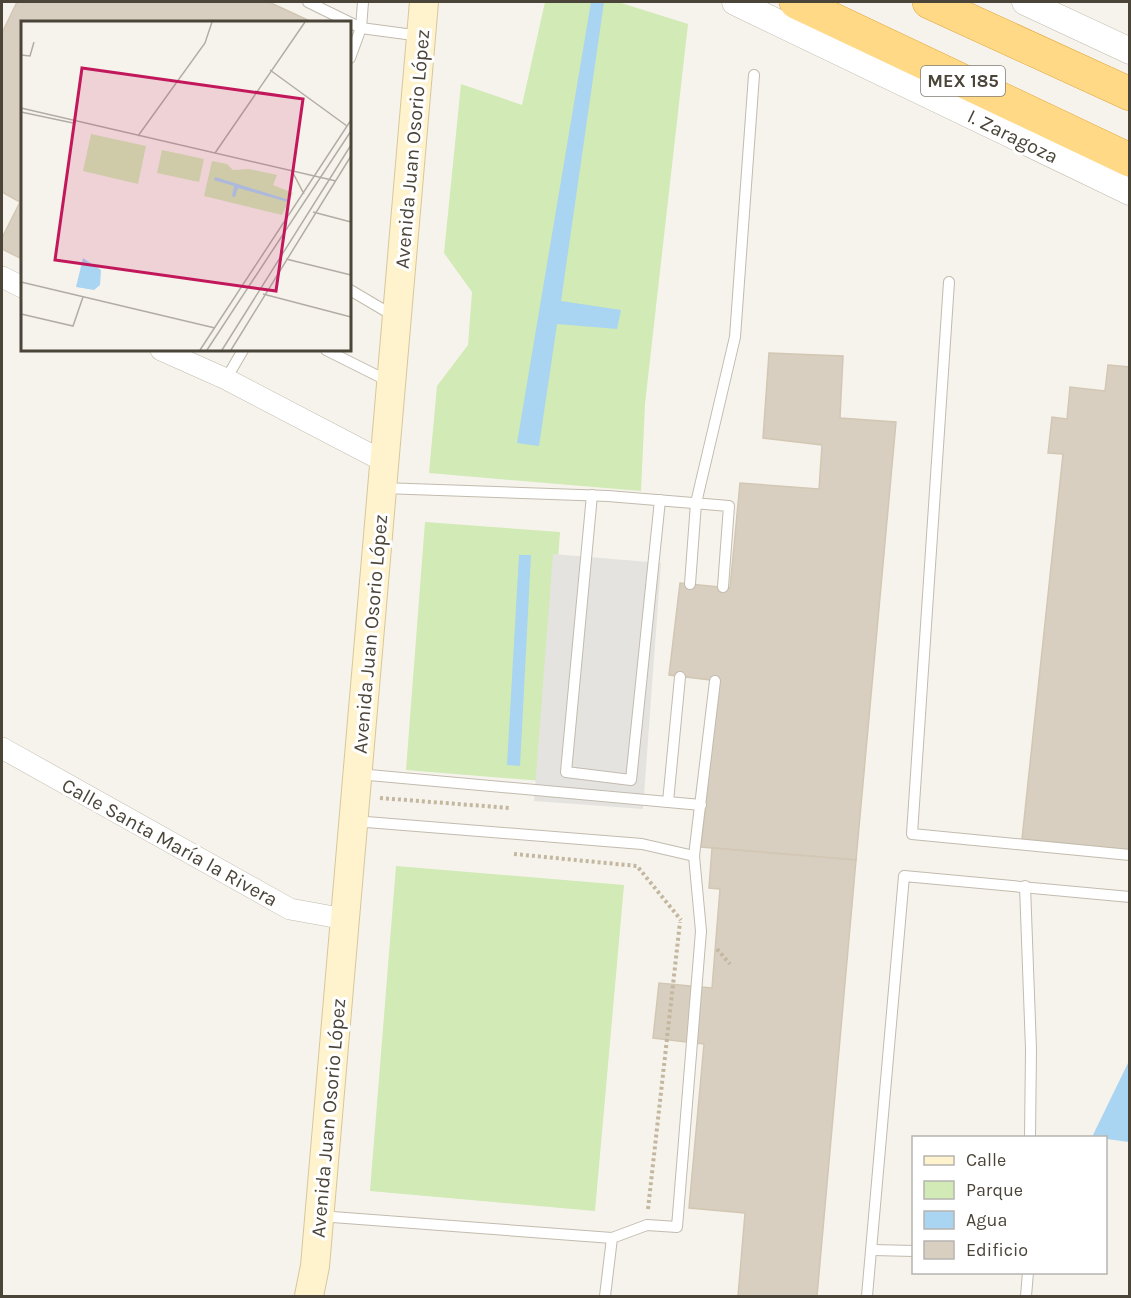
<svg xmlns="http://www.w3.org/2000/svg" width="1131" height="1298" font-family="Karla,sans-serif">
<rect width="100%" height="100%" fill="#f6f3ec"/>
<g fill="#d2eab5">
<polygon points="545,2 618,2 688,24 645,404 641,491 429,473 437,386 468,345 472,292 444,253 461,84 522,105"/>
<polygon points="425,522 560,532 542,781 406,770"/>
<polygon points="396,866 624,885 595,1211 370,1191"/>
</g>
<polygon fill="#e5e3e0" points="553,554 661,563 643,809 534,801"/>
<g fill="#a9d4f2">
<polygon points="591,2 604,2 561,301 621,310 617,329 557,324 539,446 517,443"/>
<polygon points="519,555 531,555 520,766 507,765"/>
<polygon points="1129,1061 1129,1142 1092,1137"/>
</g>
<g fill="#d8cfc1" stroke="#d3c7b4" stroke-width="1.5">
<polygon points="17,2 269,2 312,22 22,22 22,259 2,249 2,238 20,202 2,192 2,33"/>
<polygon points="769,353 843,356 840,418 896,422 856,860 701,847 719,681 669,675 680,583 730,588 740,483 819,489 822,445 763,438"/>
<polygon points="1108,365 1130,367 1130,850 1022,839 1063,454 1048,453 1052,417 1067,419 1070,387 1105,391"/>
<polygon points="712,848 856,860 817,1296 738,1296 745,1213 689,1208 704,1044 653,1038 659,983 712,988 720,889 709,888"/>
</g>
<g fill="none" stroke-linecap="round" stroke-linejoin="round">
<defs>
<g id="service">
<polyline points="308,2 361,28 421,36"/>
<polyline points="350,58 361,28 363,2"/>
<polyline points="949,282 912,834 1130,855"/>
<polyline points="350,290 394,316"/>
<polyline points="326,350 388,381"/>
<polyline points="226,379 243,350"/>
<polyline points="382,488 608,496 729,506 723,587"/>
<polyline points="592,495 566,772 631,780 660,500"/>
<polyline points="690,584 696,503 735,337 754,75"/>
<polyline points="358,774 701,805"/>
<polyline points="668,802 680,677"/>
<polyline points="694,856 715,681"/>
<polyline points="1025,886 1031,1049 1030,1138"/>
<polyline points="319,1216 612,1238 647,1225 677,1227 701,931 694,856 642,844 354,821"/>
<polyline points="873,1250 914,1251"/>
<polyline points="605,1296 612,1238"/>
<polyline points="867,1296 904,876 1130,897"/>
<polyline points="1026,1296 1028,1272"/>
</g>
<g id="minor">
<polyline points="2,277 22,287"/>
<polyline points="161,350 226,379 385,462"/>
<polyline points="2,748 290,909 345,919"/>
</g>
<g id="tertiary">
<polyline points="735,2 1130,192"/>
<polyline points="1025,2 1130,51"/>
</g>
<polyline id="secondary" points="309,1296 315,1266 424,2"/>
<g id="trunk">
<polyline points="796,2 1130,160"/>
<polyline points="929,2 1130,94"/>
</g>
</defs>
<use href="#service" stroke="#c2bbae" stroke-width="12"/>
<use href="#minor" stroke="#c2bbae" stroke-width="22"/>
<use href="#tertiary" stroke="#c2bbae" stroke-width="27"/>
<use href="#secondary" stroke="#d6c79b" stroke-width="30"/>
<use href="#trunk" stroke="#e0a43c" stroke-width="34"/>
<g stroke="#c4b79f" stroke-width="4" stroke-dasharray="3 3" stroke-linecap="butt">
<polyline points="380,798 510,808"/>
<polyline points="514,854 637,866 681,920"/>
<polyline points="717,949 730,964"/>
<polyline points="648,1209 680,922"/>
</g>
<use href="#service" stroke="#fff" stroke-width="10"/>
<use href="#minor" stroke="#fff" stroke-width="21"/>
<use href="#tertiary" stroke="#fff" stroke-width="26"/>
<use href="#secondary" stroke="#fff3cd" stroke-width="28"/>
<use href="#trunk" stroke="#ffd985" stroke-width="33"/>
</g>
<g text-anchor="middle" stroke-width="6" stroke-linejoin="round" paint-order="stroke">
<rect fill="#fff" stroke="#817c74" stroke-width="1.5" x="921" y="66" width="84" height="30" rx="4.5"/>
<g font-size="18" font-weight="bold" fill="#4b4439">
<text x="963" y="87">MEX 185</text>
</g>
<g font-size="20" fill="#4b4439" stroke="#fff">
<text transform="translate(1013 136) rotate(26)" y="7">I. Zaragoza</text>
<text transform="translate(412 149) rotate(-85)" y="7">Avenida Juan Osorio López</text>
<text transform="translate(370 634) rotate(-85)" y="7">Avenida Juan Osorio López</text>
<text transform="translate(170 842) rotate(29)" y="7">Calle Santa María la Rivera</text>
<text transform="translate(328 1118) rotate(-85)" y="7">Avenida Juan Osorio López</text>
</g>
</g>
<g transform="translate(21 21)">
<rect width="330" height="330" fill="#f6f3ec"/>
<path d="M70,113L125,125L117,163L62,150ZM141,129L183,138L178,161L136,152ZM191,140L206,143L212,149L228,148L256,154L252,164L272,172L261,194L183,175Z" fill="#d2eab5"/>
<path d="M194,156L268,179L267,181L217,167L214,176L211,175L213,165L193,159ZM62,237L80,249L79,264L73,269L55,266Z" fill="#a9d4f2"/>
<path fill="none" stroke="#b2ada4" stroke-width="1.5" d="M0,34L9,35L13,21M249,49L326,105M0,87L315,160M0,91L52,102M117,115L184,22L191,1M194,132L284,1M271,150L283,173M292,191L330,201M265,238L330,254M0,261L194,307M242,273L330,296M0,293L52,305L62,276M179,329L330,99M186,329L330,110M201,329L330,124M210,329L330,135"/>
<path fill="#c2185b" fill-opacity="0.15" stroke="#c2185b" stroke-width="3" d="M61,47L282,78L255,270L34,239Z"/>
<rect width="330" height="330" fill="none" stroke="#4b4439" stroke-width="3"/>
</g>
<rect width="1131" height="1298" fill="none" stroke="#4b4439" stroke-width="6"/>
<rect x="912" y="1136" width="195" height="138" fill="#ffffff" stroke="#b7b4b0" stroke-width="1.5"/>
<rect x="924" y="1156" width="30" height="9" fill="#fff3cd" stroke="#b7b4b0" stroke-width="1.5"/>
<text x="966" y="1166" font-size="18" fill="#4b4439">Calle</text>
<rect x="924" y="1181" width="30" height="18" fill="#d2eab5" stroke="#b7b4b0" stroke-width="1.5"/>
<text x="966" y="1196" font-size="18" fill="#4b4439">Parque</text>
<rect x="924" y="1211" width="30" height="18" fill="#a9d4f2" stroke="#b7b4b0" stroke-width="1.5"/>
<text x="966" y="1226" font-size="18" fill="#4b4439">Agua</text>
<rect x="924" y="1241" width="30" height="18" fill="#d8cfc1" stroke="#b7b4b0" stroke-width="1.5"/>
<text x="966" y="1256" font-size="18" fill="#4b4439">Edificio</text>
</svg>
